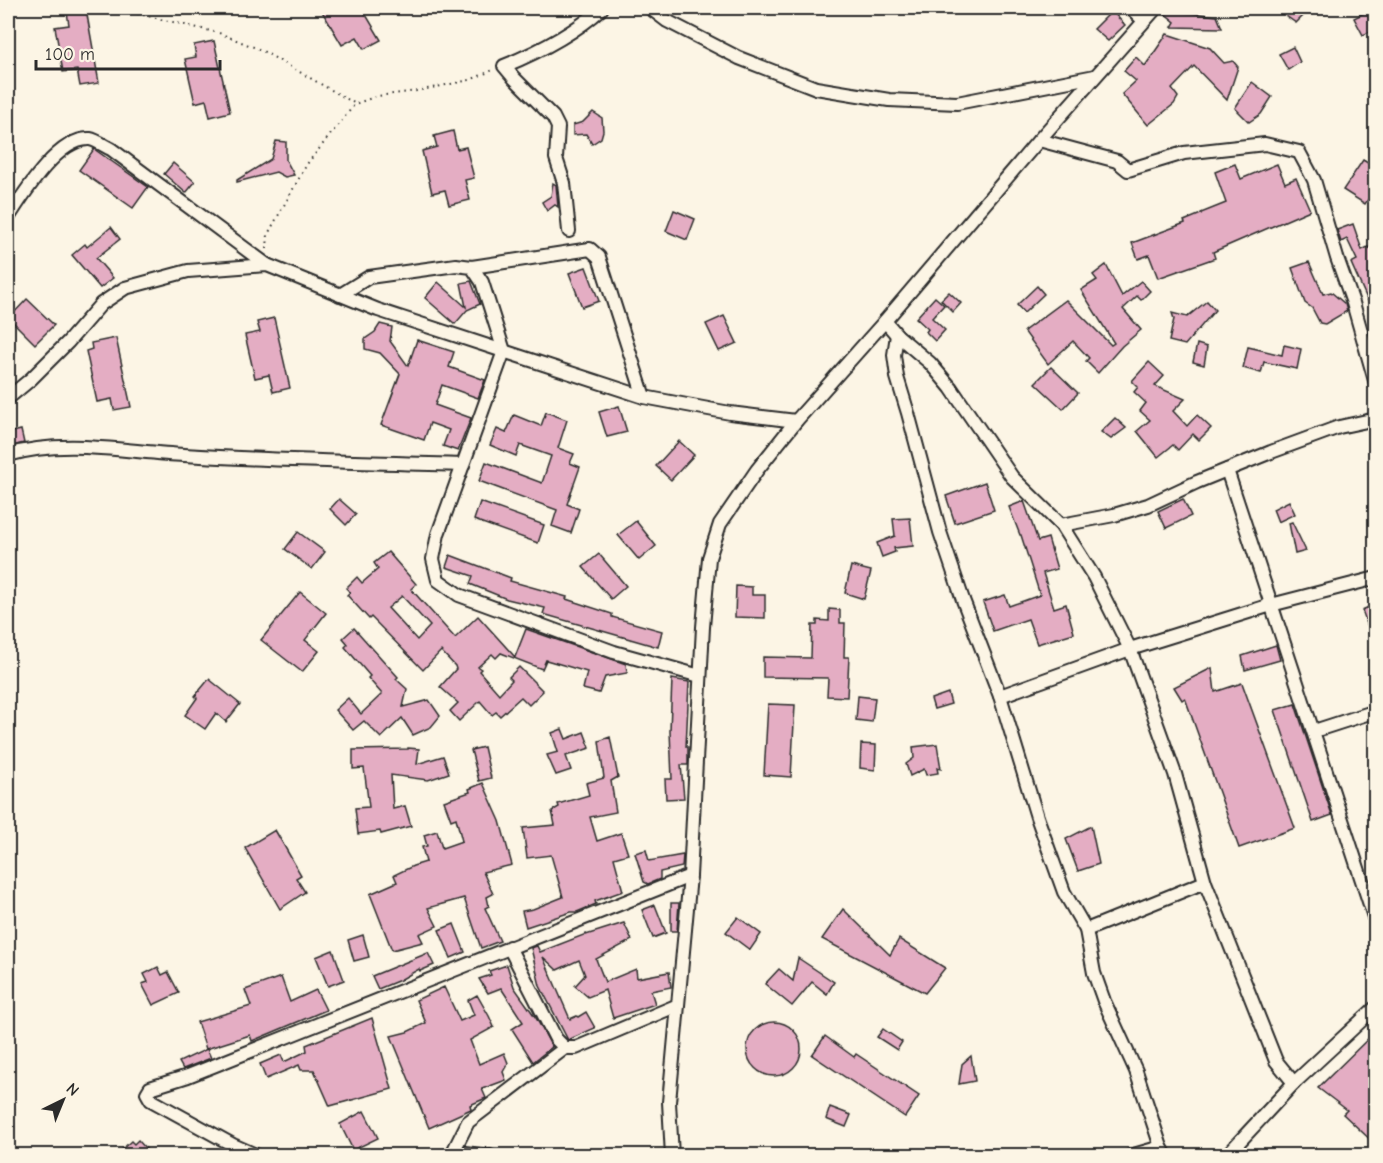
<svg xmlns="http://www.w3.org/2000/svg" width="1383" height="1163" font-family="'Comic Neue',sans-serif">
<rect width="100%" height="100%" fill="#fcf5e5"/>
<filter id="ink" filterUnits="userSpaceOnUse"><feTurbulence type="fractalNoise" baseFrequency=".0167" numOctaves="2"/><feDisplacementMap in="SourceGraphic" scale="12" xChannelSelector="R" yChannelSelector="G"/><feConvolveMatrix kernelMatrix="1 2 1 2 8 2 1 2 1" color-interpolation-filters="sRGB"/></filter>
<g filter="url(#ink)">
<g fill="#e4adc3" stroke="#2b2b2b" stroke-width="1.5" fill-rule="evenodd">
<polygon points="320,8 362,8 381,40 364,49 357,37 342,45"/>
<polygon points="1172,8 1186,8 1182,12 1217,16 1222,28 1172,27 1175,22 1163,12 1164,10 1170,10"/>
<polygon points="1279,8 1311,8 1296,23 1286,16"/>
<polygon points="1374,8 1376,8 1376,29 1363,35 1354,18"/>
<polygon points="86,9 99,83 80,86 77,70 63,72 55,27 69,25 67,12"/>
<polygon points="1112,11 1125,25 1108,41 1094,29"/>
<polygon points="1167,34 1210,48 1224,63 1233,61 1238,67 1227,100 1194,66 1172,89 1178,97 1174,104 1148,125 1122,94 1136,81 1124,71 1136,57 1145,66"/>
<polygon points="214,41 230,112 210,117 206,100 195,103 185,59 196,57 194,45"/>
<polygon points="1293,47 1300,62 1288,70 1279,54"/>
<polygon points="1252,82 1272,97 1261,114 1249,122 1235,108"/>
<polygon points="593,112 602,118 603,131 601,138 592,144 586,134 573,135 573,125 583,122"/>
<polygon points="453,131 457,149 466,147 474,178 465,180 470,200 449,205 445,190 432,193 422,151 437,147 434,136"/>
<polygon points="276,141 286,142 286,160 294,175 285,177 276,172 237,182 237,180 271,159"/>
<polygon points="94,149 148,187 133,208 79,170"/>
<polygon points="1363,160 1376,168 1376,188 1365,204 1343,190"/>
<polygon points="173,163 195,182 186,193 164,174"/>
<polygon points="1235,164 1241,179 1277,164 1285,183 1296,178 1310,210 1213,252 1215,258 1158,278 1149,255 1138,259 1132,243 1185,223 1184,221 1201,214 1201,213 1226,203 1215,172"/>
<polygon points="553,183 556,185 558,207 555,205 547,211 542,202 551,196"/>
<polygon points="674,210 695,219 687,240 666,231"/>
<polygon points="1353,224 1362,250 1368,247 1376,253 1376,274 1370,277 1376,291 1376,319 1351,263 1357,260 1347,239 1341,242 1337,230"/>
<polygon points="111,227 120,239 96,258 113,278 100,288 72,255 85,244 87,247"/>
<polygon points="1309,262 1323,294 1331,292 1345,304 1347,311 1325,324 1320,323 1312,308 1305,303 1292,268"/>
<polygon points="1106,265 1122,296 1141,281 1150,291 1141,300 1137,296 1123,309 1141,330 1122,346 1098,373 1086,361 1089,358 1073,341 1048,364 1024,331 1066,300 1111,345 1114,343 1081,290 1097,280 1093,275"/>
<polygon points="586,267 599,301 582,307 569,273"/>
<polygon points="471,281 480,304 467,310 455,324 425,298 438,282 466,307 461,283"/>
<polygon points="1037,286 1044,294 1024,313 1017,305"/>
<polygon points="949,292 961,303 953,312 941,300"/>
<polygon points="935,297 944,305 932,318 945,330 935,341 926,332 928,329 916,318"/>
<polygon points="27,299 54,325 35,344 9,318"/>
<polygon points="1207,301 1215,310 1185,345 1169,341 1174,319 1172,313 1187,317"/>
<polygon points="724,316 737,343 719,351 706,324"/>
<polygon points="274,318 290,388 273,392 269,375 255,378 245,335 260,332 257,322"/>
<polygon points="380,324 392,327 390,341 408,366 417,340 454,352 449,367 485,380 478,398 442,385 435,405 471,418 458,451 443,446 449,430 430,423 424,440 381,425 400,374 380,353 365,349 365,339 375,332"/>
<polygon points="116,338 131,407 114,410 112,399 97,402 86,351 92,349 91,343"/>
<polygon points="1197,344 1207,347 1204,365 1193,362"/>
<polygon points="1284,345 1301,349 1297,369 1264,362 1261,373 1243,368 1248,347 1282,355"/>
<polygon points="1149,362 1164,376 1155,386 1185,399 1173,411 1187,426 1197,415 1211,428 1199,440 1193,434 1178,450 1173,445 1158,457 1137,431 1150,420 1140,411 1146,403 1134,392 1138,387 1132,381"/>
<polygon points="1051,367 1078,393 1063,409 1035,383"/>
<polygon points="619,406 627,432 607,437 599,412"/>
<polygon points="546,412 567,420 558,448 574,454 570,463 580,467 567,504 579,509 571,533 552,526 557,510 479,481 486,462 542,483 551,456 520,445 516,456 490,445 497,429 506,433 514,415 541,426"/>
<polygon points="1115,418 1126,428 1111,439 1101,432"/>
<polygon points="21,430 24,443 8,447 8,433"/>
<polygon points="679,441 694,455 671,480 656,466"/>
<polygon points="985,482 994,510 955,523 946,496"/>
<polygon points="339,499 356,514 346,525 330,509"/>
<polygon points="1183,499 1191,516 1166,528 1158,511"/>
<polygon points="1024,501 1038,541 1048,538 1057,569 1043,573 1054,608 1066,604 1074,633 1037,644 1028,619 993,631 983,602 1005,595 1009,606 1040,595 1021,535 1020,535 1009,507"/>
<polygon points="1289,501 1295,514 1278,522 1273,509"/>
<polygon points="480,502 544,525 538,543 474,520"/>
<polygon points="910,518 913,546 894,548 895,552 882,557 877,543 895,536 893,519"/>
<polygon points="636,521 656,546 639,560 618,535"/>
<polygon points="1292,522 1306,551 1295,554 1289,523"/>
<polygon points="298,532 325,552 312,569 285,549"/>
<path d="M388,552L416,584L411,589L455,638L478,616L515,657L526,629L626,664L627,673L605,677L599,693L583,689L587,672L546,660L542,669L501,653L496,658L492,654L478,667L481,669L479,671L499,694L512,680L509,677L519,667L543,691L529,705L521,697L500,716L496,712L492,715L480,701L459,721L450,711L458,703L440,687L456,669L455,666L441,651L423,670L371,617L369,619L347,595L350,592L346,588L357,577L362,583L378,569L374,563ZM402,596L430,626L417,640L388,608Z"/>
<polygon points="599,554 626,586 611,599 583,567"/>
<polygon points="450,555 511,578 510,581 567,597 566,599 612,614 612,617 662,631 658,647 543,614 545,608 507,599 470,584 473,576 446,567"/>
<polygon points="851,566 871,571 864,599 845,593"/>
<polygon points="736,586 752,587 752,595 765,595 765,618 735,617"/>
<polygon points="300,592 326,613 305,640 319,651 302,672 261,640"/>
<polygon points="1376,604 1376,642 1374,643 1362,610"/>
<polygon points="829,609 840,610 840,623 845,623 844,657 849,657 847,697 827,696 828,678 763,677 763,657 811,658 812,625 817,625 817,620 829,621"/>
<polygon points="354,628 398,677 396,679 407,689 403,707 429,700 440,716 431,727 413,735 402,718 381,738 364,721 353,730 335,710 348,698 361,714 382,694 368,678 370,676 345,647 348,644 343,638"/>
<polygon points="1276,645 1280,660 1245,670 1242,656"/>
<polygon points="1212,668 1215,692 1242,683 1295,828 1239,848 1185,698 1182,700 1174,687"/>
<polygon points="209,679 240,704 226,722 216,713 205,729 185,715 197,698 195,696"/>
<polygon points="672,679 689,682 686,747 688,747 688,765 681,765 684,798 666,799 665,779 672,779 670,731"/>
<polygon points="948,693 951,704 934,709 931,699"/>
<polygon points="858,696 875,698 872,722 856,720"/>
<polygon points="768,704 795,705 791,777 764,775"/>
<polygon points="1295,704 1332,815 1313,822 1275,710"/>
<polygon points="562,729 566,739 584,732 590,748 566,756 571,770 556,775 547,755 558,752 552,733"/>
<polygon points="610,737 618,777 611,781 616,812 590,817 597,841 621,833 628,854 614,858 623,891 595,901 596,904 577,912 571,912 526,927 522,911 533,909 563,897 551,855 527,858 523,828 555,825 552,811 559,807 558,804 589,795 586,783 604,778 599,741"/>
<polygon points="861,744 876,745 875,770 860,768"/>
<polygon points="937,744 941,769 937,768 938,773 926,775 924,769 910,776 906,764 914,758 913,747"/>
<polygon points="484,747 491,778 479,781 471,750"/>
<polygon points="408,748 419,749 417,764 443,756 449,773 428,780 391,775 393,809 405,806 411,826 381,834 380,831 358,834 355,808 369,807 364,768 353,769 353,750 408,749"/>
<polygon points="483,783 500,821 512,865 483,872 493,894 487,897 489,906 485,908 500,941 481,948 464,898 428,908 437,926 419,934 423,942 392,950 370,894 397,882 394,875 413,866 426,862 422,847 427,846 424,835 437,831 442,848 462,841 456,818 451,820 444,801 470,792 469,789"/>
<polygon points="1091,826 1099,864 1078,871 1066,839"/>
<polygon points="275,830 301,875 296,878 305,892 280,909 245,848"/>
<polygon points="646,850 649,861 683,855 682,867 660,872 660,879 648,884 644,882 635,853"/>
<polygon points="671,903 679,903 677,931 671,931"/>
<polygon points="655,905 666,933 653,938 642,910"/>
<polygon points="843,909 890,955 899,939 945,968 925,993 822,939"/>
<polygon points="738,917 761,934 750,950 726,932"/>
<polygon points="624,923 632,940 596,959 605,982 636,969 637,978 669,972 671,987 651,991 655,1004 613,1018 605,990 588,997 575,986 585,975 579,960 557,970 543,957 570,1019 577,1016 578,1017 586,1012 595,1028 568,1040 540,986 531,948 537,946 540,952 586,934 586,935"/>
<polygon points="454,924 465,952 451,958 439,930"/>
<polygon points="363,935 369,957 354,961 348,940"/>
<polygon points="333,950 344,980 328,986 316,957"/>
<polygon points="428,953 434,965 420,971 419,969 400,980 378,989 372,976"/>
<polygon points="798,958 834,982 827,994 812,982 792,1006 765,984 779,969 793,981"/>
<polygon points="507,965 514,987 536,1018 552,1047 533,1062 512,1029 523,1022 501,988 488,993 479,979 491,975 489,971"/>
<polygon points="158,967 162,975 168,972 179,993 153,1005 142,984 148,982 144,974"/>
<polygon points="281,977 290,1002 316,990 326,1010 252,1041 250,1035 206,1049 197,1022 251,1006 245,990"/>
<polygon points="444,987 460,1021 474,1015 468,1000 477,995 489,1016 494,1027 470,1040 479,1064 504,1053 508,1063 503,1072 506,1080 482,1089 486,1098 470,1105 471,1109 429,1128 391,1036 407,1032 426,1023 416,1000"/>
<polygon points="372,1018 392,1089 330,1106 314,1070 301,1070 299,1065 266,1079 260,1064 281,1055 284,1062 307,1051 306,1045"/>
<circle cx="774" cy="1049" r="27"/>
<polygon points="883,1029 902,1042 897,1050 877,1037"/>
<polygon points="1376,1031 1376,1145 1343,1114 1347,1110 1318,1088"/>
<polygon points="825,1036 854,1057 856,1054 919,1096 905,1117 812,1055"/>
<polygon points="207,1049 211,1058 183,1069 179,1062"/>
<polygon points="971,1056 975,1081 959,1084 962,1064"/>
<polygon points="830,1107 851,1115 846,1127 826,1119"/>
<polygon points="364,1111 378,1138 353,1150 340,1124"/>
<polygon points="138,1140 147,1150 141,1155 116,1155 131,1141 134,1144"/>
</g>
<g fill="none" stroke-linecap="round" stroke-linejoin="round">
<defs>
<g id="minor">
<polyline points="650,8 667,21 739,58 816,88 889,100 957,103 1095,76"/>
<polyline points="1131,8 1144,21"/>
<polyline points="1039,140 1117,161 1128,170 1184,153 1265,144 1299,152 1314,180 1337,258 1353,303 1376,384"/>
<path d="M8,218C23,195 58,137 90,139C96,140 105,146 111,149L267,265"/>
<path d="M569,231L564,183L556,158L558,127L553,117L514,78L504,66C538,52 576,32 602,8"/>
<polyline points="472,267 590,249 599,257 644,397"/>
<polyline points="340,295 369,277 456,265 472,267 482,282 504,351 438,534 433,559 438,580 459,595 614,652 700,676"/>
<polyline points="885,321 897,335 930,363 951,388 1012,477 1061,525 1094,577 1130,649 1175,774 1205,882 1276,1061 1294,1083"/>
<polyline points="897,335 894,355 897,377 908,413 940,532 963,600 1000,696 1037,817 1064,892 1086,930 1094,973 1104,1001 1136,1071 1161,1147 1166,1156"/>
<polyline points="8,398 31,379 68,342 101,304 125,288 188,271 267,265 378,310 644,397 730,413 796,421"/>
<path d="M8,455C64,438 127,452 184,455C277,461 370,462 463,465"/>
<polyline points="1227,470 1376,923"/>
<polyline points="1061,525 1114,515 1148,505 1197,482 1271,452 1339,427 1376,419"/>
<polyline points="1000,696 1130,649 1271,605 1376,578"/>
<polyline points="1314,731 1376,711"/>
<polyline points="1086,930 1205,882"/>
<polyline points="509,947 556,1039 565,1048 576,1048 678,1005"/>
<polyline points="258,1156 233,1145 151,1100 147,1093 150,1088 188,1076 690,876"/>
<polyline points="451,1156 468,1122 565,1048"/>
<polyline points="452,1156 465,1153 490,1156"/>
<polyline points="672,1156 669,1102 690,876 703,627 709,558 720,524 757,470 796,421 885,321 1039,140 1156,8"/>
<polyline points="1130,1156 1161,1147"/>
<polyline points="1226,1156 1294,1083 1376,1007"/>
</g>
</defs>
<use href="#minor" stroke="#2b2b2b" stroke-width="16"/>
<g stroke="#2b2b2b" stroke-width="2" stroke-dasharray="1.5 4.5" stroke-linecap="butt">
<polyline points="114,8 219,33 261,50 354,103"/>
<polyline points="267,249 268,234 307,164 355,104 377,96 417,91 470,80 493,70"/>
</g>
<use href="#minor" stroke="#fcf5e5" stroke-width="12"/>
</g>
</g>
<rect width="1383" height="1163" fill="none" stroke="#fcf5e5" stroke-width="30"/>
<rect x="15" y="15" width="1353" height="1133" fill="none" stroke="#2b2b2b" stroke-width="2" filter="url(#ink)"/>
<g transform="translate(63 1100) rotate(43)" stroke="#fcf5e5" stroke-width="4.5" paint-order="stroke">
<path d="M0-4.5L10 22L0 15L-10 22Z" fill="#2b2b2b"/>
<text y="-9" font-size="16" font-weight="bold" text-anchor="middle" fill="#2b2b2b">N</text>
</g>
<path d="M36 60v9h184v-9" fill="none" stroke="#2b2b2b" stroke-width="3"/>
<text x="45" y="60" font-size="18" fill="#2b2b2b" stroke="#fcf5e5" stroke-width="4.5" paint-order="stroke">100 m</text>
</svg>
